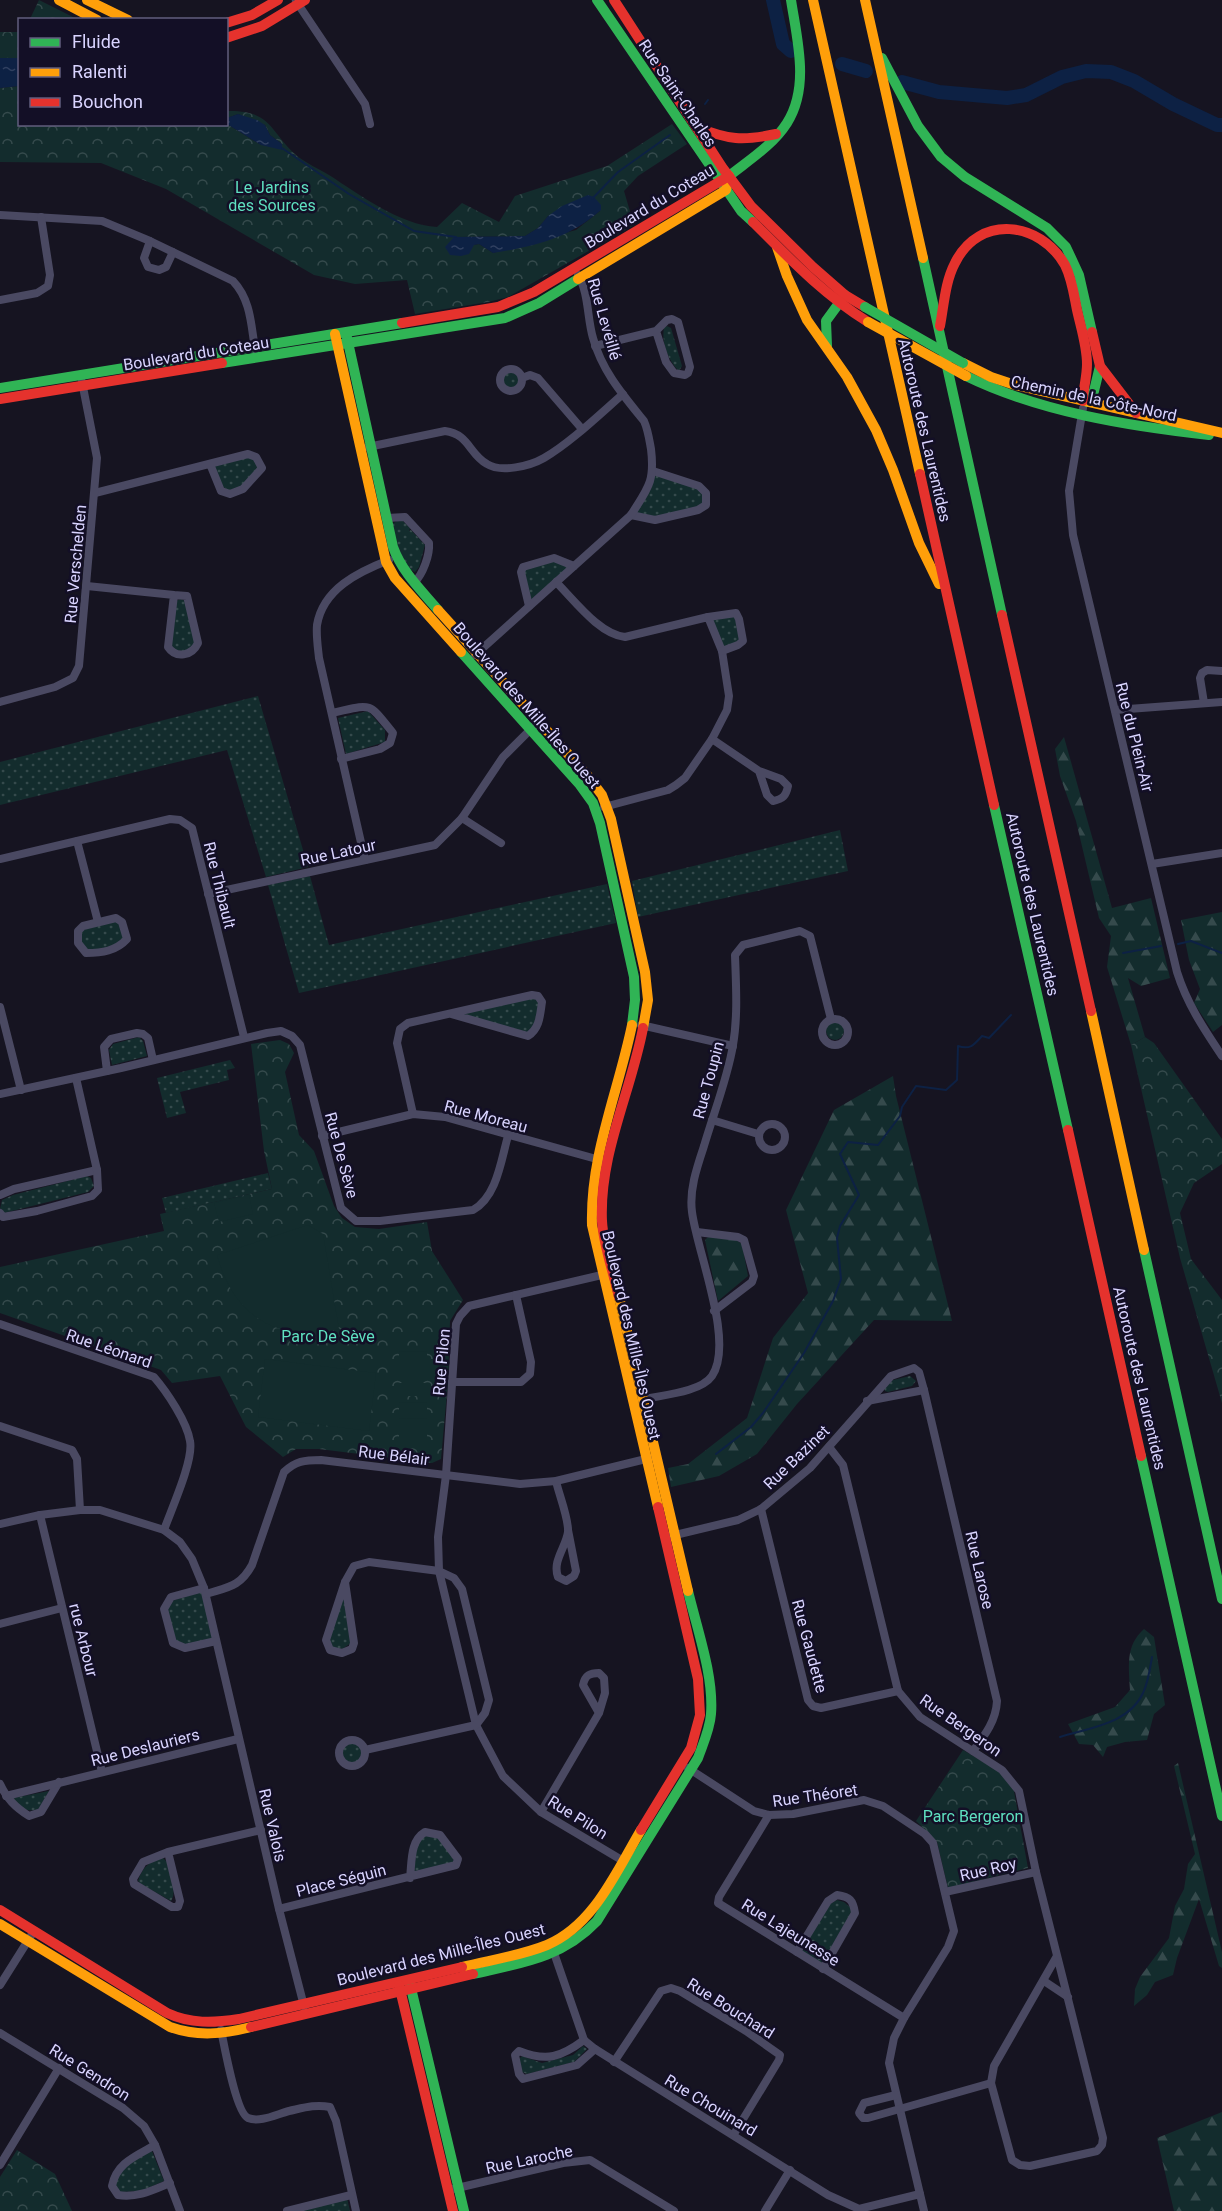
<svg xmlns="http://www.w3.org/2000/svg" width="1222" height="2211" font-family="Roboto,sans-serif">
<defs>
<pattern id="grass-dots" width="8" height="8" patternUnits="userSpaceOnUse" patternTransform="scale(1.5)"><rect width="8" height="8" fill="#132c2d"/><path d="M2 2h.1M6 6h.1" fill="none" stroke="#354a4c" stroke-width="1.8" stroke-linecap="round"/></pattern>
<pattern id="forest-firs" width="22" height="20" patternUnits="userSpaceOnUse" patternTransform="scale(1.5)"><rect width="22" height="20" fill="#132c2d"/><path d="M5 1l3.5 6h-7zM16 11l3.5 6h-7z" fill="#354a4c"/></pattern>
<pattern id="park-crowns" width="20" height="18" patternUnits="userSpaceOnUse" patternTransform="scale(1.5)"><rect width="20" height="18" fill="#132c2d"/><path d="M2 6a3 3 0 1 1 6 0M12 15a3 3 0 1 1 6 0" fill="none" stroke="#354a4c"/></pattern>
<pattern id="water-ripples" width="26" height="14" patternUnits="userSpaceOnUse" patternTransform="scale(1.5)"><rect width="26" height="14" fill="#0d2144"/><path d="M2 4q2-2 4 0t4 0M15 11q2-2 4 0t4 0" fill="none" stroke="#304060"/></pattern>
</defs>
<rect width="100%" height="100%" fill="#161421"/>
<g fill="url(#grass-dots)">
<path d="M667,326L671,328L682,366L679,371C669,362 661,343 664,328Z"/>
<circle cx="510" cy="380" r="9"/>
<polygon points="249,457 254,459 259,467 242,486 230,491 223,487 214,466"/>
<polygon points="654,474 697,487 704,494 705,503 698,508 654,518 634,514"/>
<path d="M397,521H403L410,528L409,531L411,530L425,545L419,567L415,572C399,567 396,538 392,524Z"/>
<polygon points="554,560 572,566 530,603 524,568"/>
<polygon points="181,599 185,601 195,643 185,652 172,649 170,645 176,601"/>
<polygon points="735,614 742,640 722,649 708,618"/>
<polygon points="258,696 308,867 266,877 227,750 0,805 0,762"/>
<polygon points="368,711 385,730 385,742 346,754 338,718"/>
<polygon points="840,830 848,871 638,917 632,881"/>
<polygon points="310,876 329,945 607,884 616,923 299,993 268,885"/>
<polygon points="116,918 127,939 119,948 86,953 78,943 83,926"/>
<polygon points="538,996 538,1023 528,1036 451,1014"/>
<circle cx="835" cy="1031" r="9"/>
<polygon points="139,1037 143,1041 147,1056 112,1065 109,1050 113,1044"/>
<polygon points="230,1060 235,1068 227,1070 229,1080 180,1092 186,1113 167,1118 157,1078"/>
<polygon points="268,1173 272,1189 166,1213 162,1198"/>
<polygon points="87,1176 91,1178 94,1186 88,1192 4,1213 0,1209 2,1200 13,1195"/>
<polygon points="910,1376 916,1381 912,1386 888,1392 885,1391 884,1387 893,1380"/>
<polygon points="202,1591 216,1638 186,1645 176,1641 167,1610 172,1601"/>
<polygon points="344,1595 351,1643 341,1650 331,1647 329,1640"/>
<circle cx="352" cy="1753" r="12"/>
<path d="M49,1791L38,1810C26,1812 19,1808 13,1798Z"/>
<polygon points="425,1834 439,1837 454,1858 453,1863 414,1873 417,1843"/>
<path d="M160,1858H163L167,1862C169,1874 178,1891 171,1901L141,1884L138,1881C142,1868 148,1863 160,1858Z"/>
<polygon points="837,1900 844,1902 851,1908 851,1913 822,1963 802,1951 830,1904"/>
<polygon points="583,2046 587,2049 574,2062 527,2074 522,2072 519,2059 522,2056 542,2063 573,2055"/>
<path d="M152,2151L164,2181L141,2191L120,2192L115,2185C119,2166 136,2160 152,2151Z"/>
<polygon points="347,2198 350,2211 294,2211"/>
</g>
<g fill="url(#forest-firs)">
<polygon points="1064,737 1112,908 1151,898 1170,978 1141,986 1128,978 1145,1037 1131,1045 1107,967 1111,936 1099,918 1076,821 1060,776 1055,749"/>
<polygon points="1222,912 1222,1025 1213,1032 1194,1003 1200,989 1189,960 1181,920"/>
<polygon points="893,1076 896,1096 952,1321 874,1320 797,1404 757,1454 719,1476 671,1487 668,1468 688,1464 747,1418 773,1338 808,1293 786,1210 834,1110"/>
<polygon points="709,1236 736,1240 742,1244 748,1276 718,1301 705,1240"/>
<path d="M1144,1629L1154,1637L1165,1705L1154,1714L1147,1740L1125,1742L1107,1747L1103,1757L1093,1745L1079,1744L1068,1724L1115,1707L1130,1690C1129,1666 1125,1646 1144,1629Z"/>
<polygon points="1178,1763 1222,1952 1222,1968 1219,1966 1199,1899 1177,1958 1173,1975 1155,1982 1147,1995 1134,2006 1135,1989 1140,1977 1169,1938 1175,1906 1184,1889 1188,1864 1195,1854 1174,1766"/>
<polygon points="1222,2112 1222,2211 1174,2211 1157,2138"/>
</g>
<g fill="url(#park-crowns)" fill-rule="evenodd">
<polygon points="39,0 77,19 30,19"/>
<rect x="0" y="32" width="19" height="26"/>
<path d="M19,86L20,124H227L261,145L282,144L270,135L265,125L238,114L227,118V111C272,110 269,131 297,156C306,163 319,169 329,175C360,195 400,225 437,227L462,203L499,222L515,196L607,166L672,124L687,144L638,176L624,191L634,225L508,297L488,302L415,314L407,280L355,284L314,275L166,189L101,163L0,162V88ZM600,211L576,230L493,253L479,244L474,245L455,237L525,236L538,228L548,216Z"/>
<polygon points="1145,1037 1154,1043 1222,1139 1222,1164 1194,1183 1180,1213 1191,1259 1222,1300 1222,1403 1180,1258 1131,1045"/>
<polygon points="280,1040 289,1044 294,1053 285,1072 299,1135 314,1151 334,1206 342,1218 355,1227 379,1229 427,1222 432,1251 463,1300 450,1321 448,1381 441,1459 432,1463 319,1449 296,1449 283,1457 246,1427 220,1376 172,1383 161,1370 0,1313 0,1267 164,1231 160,1214 272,1189 264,1151 251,1044"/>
<polygon points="963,1750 997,1770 1013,1786 1028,1868 948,1888 937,1842 916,1821"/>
<polygon points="17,2150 55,2174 72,2211 0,2211 0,2177"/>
</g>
<g fill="#132c2d">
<polygon points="249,1195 253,1214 219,1222 214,1203"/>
<path d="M308,1225L323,1234L339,1329C278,1344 233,1316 217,1255Z"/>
<polygon points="399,1351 427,1352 427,1364 399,1364"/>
<polygon points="265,1359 376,1373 369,1431 258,1417"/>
<rect x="399" y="1367" width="28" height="13"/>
<rect x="399" y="1383" width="28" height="13"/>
<polygon points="399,1402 427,1403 427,1415 399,1415"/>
<polygon points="399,1418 427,1419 427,1431 399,1431"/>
<rect x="399" y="1434" width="28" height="13"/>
</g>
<g fill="url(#water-ripples)">
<polygon points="0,58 19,58 19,86 0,88"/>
<polygon points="238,114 257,120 265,125 270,135 282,144 282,150 261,145 227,124 227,118"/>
<path d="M588,195L594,197L601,205V210C568,239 535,246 493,253L479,244L474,245L469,254L461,256L450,255L445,247L454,237L525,236L538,228L548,216L562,206Z"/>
</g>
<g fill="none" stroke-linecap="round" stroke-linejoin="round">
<g stroke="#0d2144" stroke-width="2">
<polyline points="784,49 786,48"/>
<polyline points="705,104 708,100"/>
<polyline points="282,148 349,194 414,231 456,237"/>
<polyline points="592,199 618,172 670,135"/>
<polyline points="1178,944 1191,941 1222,953"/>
<polyline points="1123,953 1161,946"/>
<path d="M716,1454L751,1427L763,1413L804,1353L833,1301L841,1279L837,1238L840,1226L859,1195L840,1154L848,1142L878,1145L900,1116L902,1107L916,1086L946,1090L957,1080L958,1046C970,1050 974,1045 982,1036L989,1038L1011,1015"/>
<path d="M1060,1737C1088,1728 1129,1724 1143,1693C1148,1683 1150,1669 1152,1657"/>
</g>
<g stroke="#0d2144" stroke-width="14">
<polyline points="773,0 783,44 791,51"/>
<polyline points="842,64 866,71"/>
<polyline points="902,82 939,92 1007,98 1026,95 1062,77 1086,71 1111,72 1134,81 1173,104 1217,125 1222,125"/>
</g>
<g stroke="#4a4962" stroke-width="8">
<polyline points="296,1 365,104 370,124"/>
<path d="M0,215L102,221L150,241L233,281C251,300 251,325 255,349"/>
<polyline points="150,241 144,258 148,267 159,270 166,267 173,252"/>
<polyline points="0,300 37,293 48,286 50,275 41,217"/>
<polyline points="595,346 656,331 667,320 672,319 678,322 690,367 688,373 685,375 674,373 666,362 656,331"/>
<circle cx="511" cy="380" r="11"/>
<polyline points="522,378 530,375 538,378 582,429"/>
<path d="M1083,408L1069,491L1073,535L1177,972C1187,1004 1204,1029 1222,1056"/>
<path d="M368,447L445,431C469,434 469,454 487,464C501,473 530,466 544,458C570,443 600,414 623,394"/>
<polyline points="95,493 248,454 256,457 262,468 243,489 230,494 221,491 210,464"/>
<polyline points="631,515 655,520 698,510 706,505 706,493 699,486 653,471"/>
<path d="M387,518L405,517L429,543C430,555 423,574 414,583"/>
<path d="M556,582C575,601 599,634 625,637L708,617L722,651L729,696L727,710L712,739L685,778L676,785L668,790L604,807"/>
<path d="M87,586L174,595L187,596L198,643C192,656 176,659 168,647L174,595"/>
<polyline points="529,606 521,572 523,567 554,558 574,566"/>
<polyline points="708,617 736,613 739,619 743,641 738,645 722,651"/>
<path d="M475,655L631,515C648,488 655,482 651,449C649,438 648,430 644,421C623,395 602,371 593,338C587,318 589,293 578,275"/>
<polyline points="0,702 55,687 73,678 79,666 97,458 82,382"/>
<polyline points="1204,703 1200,678 1202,673 1207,670 1222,671"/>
<polyline points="1115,710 1222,702"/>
<path d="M332,713C373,704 367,701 393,733L390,743L380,749L341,759"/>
<path d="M712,739L759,771L781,779L788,786C786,796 783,799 773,801L767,795L759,771"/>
<polyline points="462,818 501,843"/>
<polyline points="77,841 98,922"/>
<polyline points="0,859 170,819 180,820 192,828 244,1037"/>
<path d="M365,860L319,658C318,648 316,636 317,625C323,589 358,572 389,560"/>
<polyline points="1152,864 1222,853"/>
<polyline points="208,894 435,845 462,818 503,757 533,727"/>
<path d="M116,918L122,922L127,939C116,951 102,953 86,953L78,943V931L83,926Z"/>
<polyline points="0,1007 21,1090"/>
<circle cx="835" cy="1032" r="13"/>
<polyline points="641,1025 733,1046"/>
<polyline points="107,1071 104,1047 111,1039 137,1033 143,1034 148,1038 153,1060"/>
<path d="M0,1094L121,1068L267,1033L281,1031L292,1036L300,1045L341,1208L356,1221H380L473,1210C497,1197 501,1160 508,1136"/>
<path d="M413,1114L397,1043L400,1029L408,1023L532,995L538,996L542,1002C540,1015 540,1028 528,1036L451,1014"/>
<polyline points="712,1120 758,1134"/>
<circle cx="772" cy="1137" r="13"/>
<polyline points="322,1136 413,1114 445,1117 600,1160"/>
<polyline points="0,1195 14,1189 97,1170"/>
<polyline points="0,1213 3,1217 37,1211 92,1196 98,1190 97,1170 76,1078"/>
<polyline points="697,1232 738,1237 744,1240 754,1276 752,1282 714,1311"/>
<polyline points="606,1274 469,1306 460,1316 456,1324 446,1475 438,1537 439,1571 476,1725 503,1776 541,1812 625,1862"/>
<path d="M0,1324L154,1377C167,1392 187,1422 190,1441C194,1460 171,1510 164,1530"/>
<polyline points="452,1382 521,1382 530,1374 531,1362 516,1295"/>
<path d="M640,1400C660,1395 700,1393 712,1376C735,1342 697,1252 692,1212C689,1190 697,1167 704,1146C713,1115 728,1077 733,1045C738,1016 736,985 735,955L743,945L800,931L810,936L831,1019"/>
<polyline points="867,1401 924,1390"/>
<polyline points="0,1426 72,1450 77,1459 80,1510"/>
<polyline points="829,1447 843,1465 898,1691 920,1717 1002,1770 1019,1791 1036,1872 1103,2138 1102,2145 1097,2151 1030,2166 1020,2165 1012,2160 991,2083 994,2066 1057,1956"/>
<path d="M556,1481C559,1495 569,1519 568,1532C566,1547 552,1561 558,1577L566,1581L574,1576L576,1571L568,1530"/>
<polyline points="761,1509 808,1700 813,1706 821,1708 898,1691"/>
<polyline points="40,1515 102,1772"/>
<polyline points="0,1524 40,1515 80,1510 100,1510 164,1530 180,1542 192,1559 204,1588 279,1909 304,2006"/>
<path d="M671,1536L738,1520L761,1509L810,1468L891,1376L914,1368L919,1372L924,1390L997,1701C996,1721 985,1735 973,1751"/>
<polyline points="345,1582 354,1643 352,1649 342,1653 330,1650 326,1640 345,1582 354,1566 369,1562 439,1571 454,1578 462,1589 489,1700 485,1713 476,1725 365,1750"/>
<polyline points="204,1588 171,1597 164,1609 173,1643 185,1648 216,1641"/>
<path d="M206,1594C228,1587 240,1587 252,1565L284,1472C296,1461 304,1460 321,1460L520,1484L556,1481L650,1458"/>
<polyline points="0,1624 62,1608"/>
<circle cx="352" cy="1753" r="13"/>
<polyline points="688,1768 754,1811 769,1815 793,1814 864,1800 883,1806 925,1834 933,1843 954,1931 948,1947 904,2018 894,2038 889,2063 924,2211"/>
<path d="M0,1784C7,1799 15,1807 29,1816L41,1812L59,1782"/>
<polyline points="6,1796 238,1739"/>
<path d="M541,1812L599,1713L605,1693L604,1678L599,1673C590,1673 585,1675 583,1685L599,1713"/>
<polyline points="769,1815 719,1897 718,1903 904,2018"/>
<polyline points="168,1852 180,1901 178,1907 172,1907 134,1884 133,1879 143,1862 168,1852 261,1830"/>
<polyline points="945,1892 1036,1872"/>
<path d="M279,1909L456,1865L458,1859L440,1835L425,1832C410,1841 412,1861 410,1878"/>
<polyline points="553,1950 584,2040 595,2049 828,2195 859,2209 920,2194"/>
<path d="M797,1952L828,1901L837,1895C850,1897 853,1900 855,1913L823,1969"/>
<polyline points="1044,1981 1068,1997"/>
<polyline points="0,1985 34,1931"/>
<path d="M221,2030C224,2044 236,2113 248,2118C260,2123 277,2114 289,2111C303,2108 315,2104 330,2107L336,2121L356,2211"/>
<polyline points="0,2033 123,2108 144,2126 155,2145 180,2211"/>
<path d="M584,2040C561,2057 547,2062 519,2051L515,2055L519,2074L523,2079L577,2065L595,2049"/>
<polyline points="614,2062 661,1991 671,1988 680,1991 746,2031 780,2055 779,2060 734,2134"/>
<polyline points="896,2095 864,2103 859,2113 863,2118 868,2118 991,2083"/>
<path d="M155,2145C136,2156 116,2163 112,2186L118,2195C138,2198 153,2190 170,2183"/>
<polyline points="0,2165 59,2068"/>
<polyline points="453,2189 563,2163 590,2160 674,2211"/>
<polyline points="287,2211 351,2195"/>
<polyline points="765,2211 790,2170"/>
</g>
<g stroke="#30b455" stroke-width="10">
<polyline points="597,0 741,211 753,222"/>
<polyline points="882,58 918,126 941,157 965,177 1047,228 1066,247 1079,275 1092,332"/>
<path d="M729,176C749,160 773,145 787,123C810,87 797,39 791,0"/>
<polyline points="923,258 1002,615"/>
<path d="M346,333L393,547C402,572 421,590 438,610"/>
<polyline points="827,346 826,321 845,295"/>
<polyline points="222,363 505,318 539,303 578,279"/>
<path d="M966,376C1040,412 1128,426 1209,435"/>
<polyline points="0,388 402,323"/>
<polyline points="1088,402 1094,391 1100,366"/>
<polyline points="461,652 580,785 593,803 600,823 634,977 635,1000 632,1025"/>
<polyline points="994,805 1068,1130"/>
<polyline points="1144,1250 1222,1599"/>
<polyline points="1141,1456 1222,1816"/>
<path d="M473,1974C521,1963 562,1958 597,1921L698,1758C703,1744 710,1729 711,1714C714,1676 697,1629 688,1591"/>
<polyline points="410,1984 464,2211"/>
</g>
<g stroke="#ff9f0a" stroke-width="10">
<polyline points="59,0 97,20"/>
<polyline points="87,0 128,20"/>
<polyline points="813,0 920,474"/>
<polyline points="865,0 923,258"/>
<polyline points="777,247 787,276 807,320 847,377 876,430 893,470 919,543 939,584"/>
<polyline points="578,279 726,190 729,176"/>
<polyline points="335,334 386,562 395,578 461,652"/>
<polyline points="963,363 991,377 1015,385 1222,433"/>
<polyline points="438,610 587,775 602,795 611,819 645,972 648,1000 643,1028"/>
<polyline points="1091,1011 1144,1250"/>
<path d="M632,1025C618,1093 590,1155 592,1225L658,1507"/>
<polyline points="619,1297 688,1591"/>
<path d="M0,1924L170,2027C198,2037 223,2034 251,2027"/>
<path d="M462,1967C490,1960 520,1956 547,1945C594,1925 616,1872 641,1830"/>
</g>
<g stroke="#e5322d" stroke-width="10">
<polyline points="614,0 722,167 751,206 813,267 845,295 865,307"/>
<polyline points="226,23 252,15 278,0"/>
<polyline points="226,38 262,26 305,0"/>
<path d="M697,127C728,140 743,141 776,134"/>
<path d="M753,222C790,259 823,294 868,322"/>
<polyline points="402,323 498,307 534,292 729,176"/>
<path d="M940,326C944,305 945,282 955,263C979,214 1040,221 1065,265C1072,279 1074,295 1077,310C1081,328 1087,346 1087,364C1087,377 1083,389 1083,401"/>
<polyline points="1092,332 1100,366 1136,413"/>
<polyline points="0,399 222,363"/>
<polyline points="920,474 994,805"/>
<polyline points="1002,615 1091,1011"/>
<polyline points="1068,1130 1141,1456"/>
<path d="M619,1297C614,1274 603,1244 602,1221C599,1154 631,1092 643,1028"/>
<polyline points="641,1830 691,1748 700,1715 698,1679 658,1507"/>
<path d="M0,1910L167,2013C191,2024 213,2023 239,2019L462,1967"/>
<polyline points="399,1985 453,2211"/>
<polyline points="251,2027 473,1974"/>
</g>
<polyline stroke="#30b455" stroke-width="10" points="865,307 963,363"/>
<polyline stroke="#ff9f0a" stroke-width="10" points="868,322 966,376"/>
</g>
<g text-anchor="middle" stroke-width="5" stroke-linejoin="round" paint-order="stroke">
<g font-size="16" fill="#d9d4ff" stroke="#130f26">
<text transform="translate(678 93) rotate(56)" y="6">Rue Saint-Charles</text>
<text transform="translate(649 206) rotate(-31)" y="6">Boulevard du Coteau</text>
<text transform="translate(605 319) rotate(74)" y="6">Rue Levéillé</text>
<text transform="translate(196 353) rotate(-9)" y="6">Boulevard du Coteau</text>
<text transform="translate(1094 398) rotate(12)" y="6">Chemin de la Côte-Nord</text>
<text transform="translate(925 430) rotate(77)" y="6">Autoroute des Laurentides</text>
<text transform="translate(75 564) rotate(-85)" y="6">Rue Verschelden</text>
<text transform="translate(527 705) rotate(49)" y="6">Boulevard des Mille-Îles Ouest</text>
<text transform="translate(1135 737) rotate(76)" y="6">Rue du Plein-Air</text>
<text transform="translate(338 852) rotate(-12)" y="6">Rue Latour</text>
<text transform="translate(220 885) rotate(76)" y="6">Rue Thibault</text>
<text transform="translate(1033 904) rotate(77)" y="6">Autoroute des Laurentides</text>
<text transform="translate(708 1080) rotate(-75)" y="6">Rue Toupin</text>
<text transform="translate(486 1116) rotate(15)" y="6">Rue Moreau</text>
<text transform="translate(342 1155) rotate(75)" y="6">Rue De Sève</text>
<text transform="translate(632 1335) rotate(77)" y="6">Boulevard des Mille-Îles Ouest</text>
<text transform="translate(109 1348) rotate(19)" y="6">Rue Léonard</text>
<text transform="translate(441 1362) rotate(-85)" y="6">Rue Pilon</text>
<text transform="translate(1140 1378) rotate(77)" y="6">Autoroute des Laurentides</text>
<text transform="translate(394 1455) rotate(7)" y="6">Rue Bélair</text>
<text transform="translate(796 1457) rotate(-44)" y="6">Rue Bazinet</text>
<text transform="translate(980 1570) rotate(77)" y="6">Rue Larose</text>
<text transform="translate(84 1640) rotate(76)" y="6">rue Arbour</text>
<text transform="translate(810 1646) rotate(75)" y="6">Rue Gaudette</text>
<text transform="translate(961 1725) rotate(35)" y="6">Rue Bergeron</text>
<text transform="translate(145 1747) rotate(-14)" y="6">Rue Deslauriers</text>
<text transform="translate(815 1795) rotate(-8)" y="6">Rue Théoret</text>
<text transform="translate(578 1817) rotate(32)" y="6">Rue Pilon</text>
<text transform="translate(273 1825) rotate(77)" y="6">Rue Valois</text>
<text transform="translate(988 1869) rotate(-13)" y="6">Rue Roy</text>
<text transform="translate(341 1880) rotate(-14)" y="6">Place Séguin</text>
<text transform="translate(791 1932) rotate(32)" y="6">Rue Lajeunesse</text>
<text transform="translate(441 1954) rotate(-14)" y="6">Boulevard des Mille-Îles Ouest</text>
<text transform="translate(731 2008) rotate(32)" y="6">Rue Bouchard</text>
<text transform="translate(90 2072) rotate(32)" y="6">Rue Gendron</text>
<text transform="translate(711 2105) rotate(31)" y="6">Rue Chouinard</text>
<text transform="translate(529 2159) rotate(-12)" y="6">Rue Laroche</text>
</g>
<g font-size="16" fill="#5fe0c0" stroke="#130f26">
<text x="272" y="193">Le Jardins<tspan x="272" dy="18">des Sources</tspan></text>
<text x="328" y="1342">Parc De Sève</text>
<text x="973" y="1822">Parc Bergeron</text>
</g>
</g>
<rect x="18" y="18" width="210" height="108" fill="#130f26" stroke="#625e7d" stroke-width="1.5"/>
<rect x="30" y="38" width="30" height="9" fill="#30b455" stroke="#625e7d" stroke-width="1.5"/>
<text x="72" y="48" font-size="18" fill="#d9d4ff">Fluide</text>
<rect x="30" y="68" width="30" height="9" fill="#ff9f0a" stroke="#625e7d" stroke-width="1.5"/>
<text x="72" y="78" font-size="18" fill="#d9d4ff">Ralenti</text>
<rect x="30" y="98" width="30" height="9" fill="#e5322d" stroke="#625e7d" stroke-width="1.5"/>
<text x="72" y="108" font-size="18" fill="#d9d4ff">Bouchon</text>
</svg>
